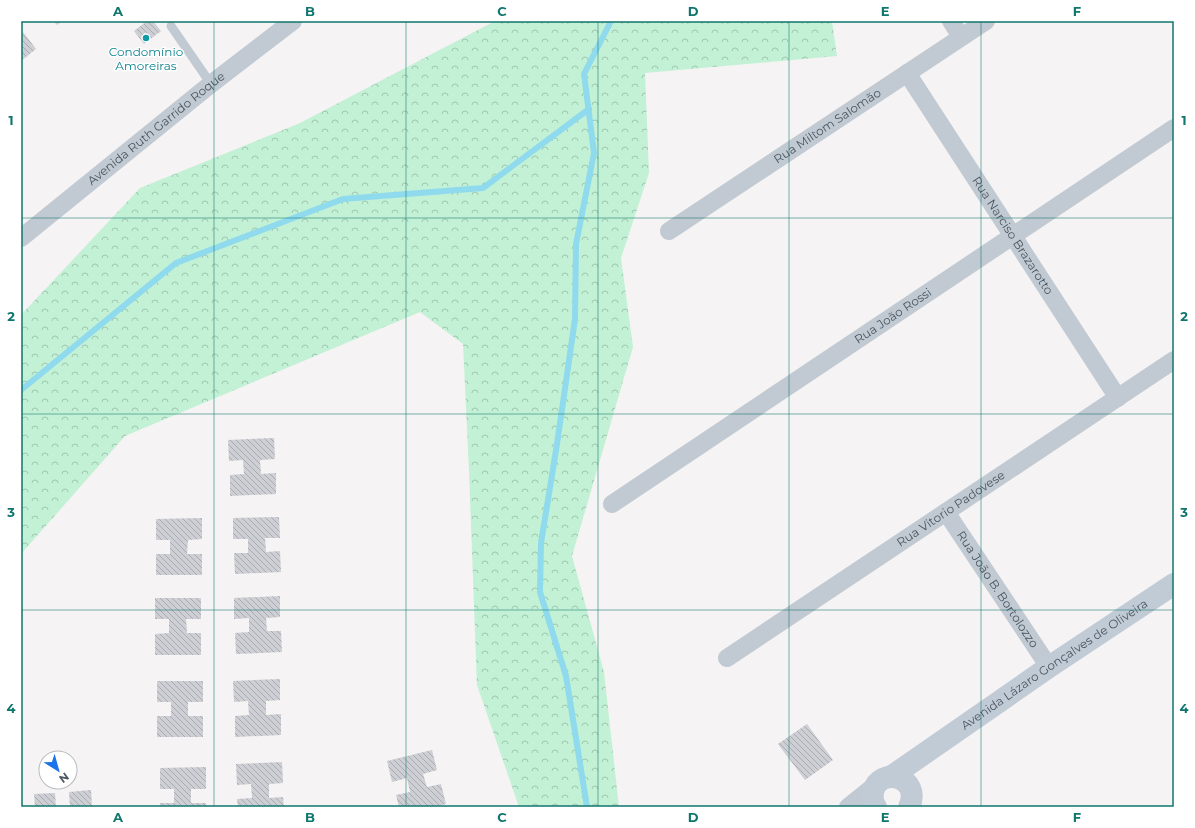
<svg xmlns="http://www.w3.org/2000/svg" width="1195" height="828" font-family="Montserrat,sans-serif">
<defs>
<pattern id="forest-crowns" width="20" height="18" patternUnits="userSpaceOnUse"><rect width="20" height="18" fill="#c3f1d5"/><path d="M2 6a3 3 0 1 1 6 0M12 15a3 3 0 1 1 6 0" fill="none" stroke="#a0c6b0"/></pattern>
<pattern id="building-back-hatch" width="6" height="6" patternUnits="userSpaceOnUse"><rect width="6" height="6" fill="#cdcfd5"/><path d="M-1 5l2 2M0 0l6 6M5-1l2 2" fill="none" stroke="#a8abb0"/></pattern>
</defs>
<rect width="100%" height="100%" fill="#f5f3f3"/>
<polygon fill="url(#forest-crowns)" points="495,21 832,21 837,56 645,73 649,173 621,258 633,347 572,556 604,672 619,807 519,807 477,685 469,471 463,344 420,312 125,436 21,554 21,315 140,188 300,123"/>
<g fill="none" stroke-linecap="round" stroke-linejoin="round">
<g stroke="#90daee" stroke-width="6">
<polyline points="21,390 176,263 343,199 483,188 589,109"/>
<polyline points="587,807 566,676 540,592 541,543 557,444 575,319 576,244 594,153 584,74 611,21"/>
</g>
</g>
<g fill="url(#building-back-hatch)">
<polygon points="53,21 62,21 57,25"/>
<polygon points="147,21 153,21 161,31 144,44 134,31"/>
<polygon points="23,32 36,49 21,61 21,34"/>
<polygon points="274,438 275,459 260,460 261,474 276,473 276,494 230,496 230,475 244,474 243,460 229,461 228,440"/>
<polygon points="279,517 280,538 265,538 266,552 280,551 281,572 235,574 234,553 248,553 248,539 233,539 233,518"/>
<polygon points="202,518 202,539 188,540 187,554 202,554 202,575 156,575 156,554 170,554 170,540 156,540 156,519"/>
<polygon points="280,596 280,617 266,618 267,631 281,631 282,652 236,654 235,633 249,632 249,618 234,619 234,598"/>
<polygon points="155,598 201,598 201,619 186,619 187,633 201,633 201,655 155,655 155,634 169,633 169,619 155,619"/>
<polygon points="280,679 280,700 266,701 266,715 281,714 281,735 235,737 235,716 249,715 248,701 234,702 233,681"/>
<polygon points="157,681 203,681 203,702 188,702 188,716 203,716 203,737 157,737 157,716 171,716 171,702 157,702"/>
<polygon points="807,724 833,760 805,780 778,744"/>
<polygon points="432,750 437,770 423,774 427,787 441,784 446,804 434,807 399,807 396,795 410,792 407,778 392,782 387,761"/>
<polygon points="282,762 283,783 269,784 269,798 283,797 284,807 238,807 237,799 252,798 251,784 237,785 236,764"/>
<polygon points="206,767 206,789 191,789 191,803 206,803 206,807 160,807 160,803 174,803 174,789 160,789 160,768"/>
<polygon points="91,790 92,807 70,807 69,792"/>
<polygon points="55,793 56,807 35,807 34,794"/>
</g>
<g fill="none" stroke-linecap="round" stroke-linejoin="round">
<polyline stroke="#c1cad2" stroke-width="9" points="171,26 211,84"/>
<g stroke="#c1cad2" stroke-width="18">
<polyline points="951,21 961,37"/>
<path id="s1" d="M907,73L1118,398"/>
<path id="s2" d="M669,231L986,21"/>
<path id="s3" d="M21,238L211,84L293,21"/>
<path id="s4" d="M612,504L1174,128"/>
<path id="s5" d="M946,512L1049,667"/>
<path id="s6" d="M727,658L1174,360"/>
<polyline points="848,807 878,783"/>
</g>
<g stroke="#c1cbd6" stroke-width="22">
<path id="s7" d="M892,776L1049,667L1174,584"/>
<path d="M876,807C873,803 872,797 873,792C879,765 923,777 909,807"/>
</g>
</g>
<path fill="none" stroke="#0f766e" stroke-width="1" stroke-opacity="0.55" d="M214,21V807M406,21V807M598,21V807M789,21V807M981,21V807M21,218H1174M21,414H1174M21,610H1174"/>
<circle fill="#0f9aa8" stroke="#fff" stroke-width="1.5" cx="146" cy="38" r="4"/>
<g text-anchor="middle" stroke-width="3" stroke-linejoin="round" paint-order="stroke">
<g font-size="12" fill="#0d838f" stroke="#fff">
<text x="146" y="56">Condomínio<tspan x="146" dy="14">Amoreiras</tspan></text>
</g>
<g font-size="12" fill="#4a5661" stroke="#fff">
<text dy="4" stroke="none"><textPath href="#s2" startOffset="190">Rua Miltom Salomão</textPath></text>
<text dy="4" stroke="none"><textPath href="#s3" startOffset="174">Avenida Ruth Garrido Roque</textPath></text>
<text dy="4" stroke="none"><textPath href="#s1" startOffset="194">Rua Narciso Brazarotto</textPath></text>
<text dy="4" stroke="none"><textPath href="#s4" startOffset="338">Rua João Rossi</textPath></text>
<text dy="4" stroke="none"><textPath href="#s6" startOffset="269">Rua Vitorio Padovese</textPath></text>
<text dy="4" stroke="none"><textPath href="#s5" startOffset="93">Rua João B. Bortolozzo</textPath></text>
<text dy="4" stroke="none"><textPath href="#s7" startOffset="197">Avenida Lázaro Gonçalves de Oliveira</textPath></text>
</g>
</g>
<rect width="1195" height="828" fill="none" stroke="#ffffff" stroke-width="44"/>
<g transform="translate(58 770) rotate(143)"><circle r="19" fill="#ffffff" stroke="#b7bbc0"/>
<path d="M0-3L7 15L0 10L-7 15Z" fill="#1a73e8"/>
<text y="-6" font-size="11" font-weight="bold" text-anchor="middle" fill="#4a5661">N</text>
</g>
<rect x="22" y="22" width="1151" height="784" fill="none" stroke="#0f766e" stroke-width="1.5"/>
<g font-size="13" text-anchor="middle" font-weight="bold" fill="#0f766e">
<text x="118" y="16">A</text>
<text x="310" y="16">B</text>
<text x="502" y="16">C</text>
<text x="693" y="16">D</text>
<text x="885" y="16">E</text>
<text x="1077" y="16">F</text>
<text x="11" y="125">1</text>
<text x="1184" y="125">1</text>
<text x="11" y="321">2</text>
<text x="1184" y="321">2</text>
<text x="11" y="517">3</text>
<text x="1184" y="517">3</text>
<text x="11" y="713">4</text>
<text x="1184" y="713">4</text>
<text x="118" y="822">A</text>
<text x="310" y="822">B</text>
<text x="502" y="822">C</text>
<text x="693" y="822">D</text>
<text x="885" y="822">E</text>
<text x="1077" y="822">F</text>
</g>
</svg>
